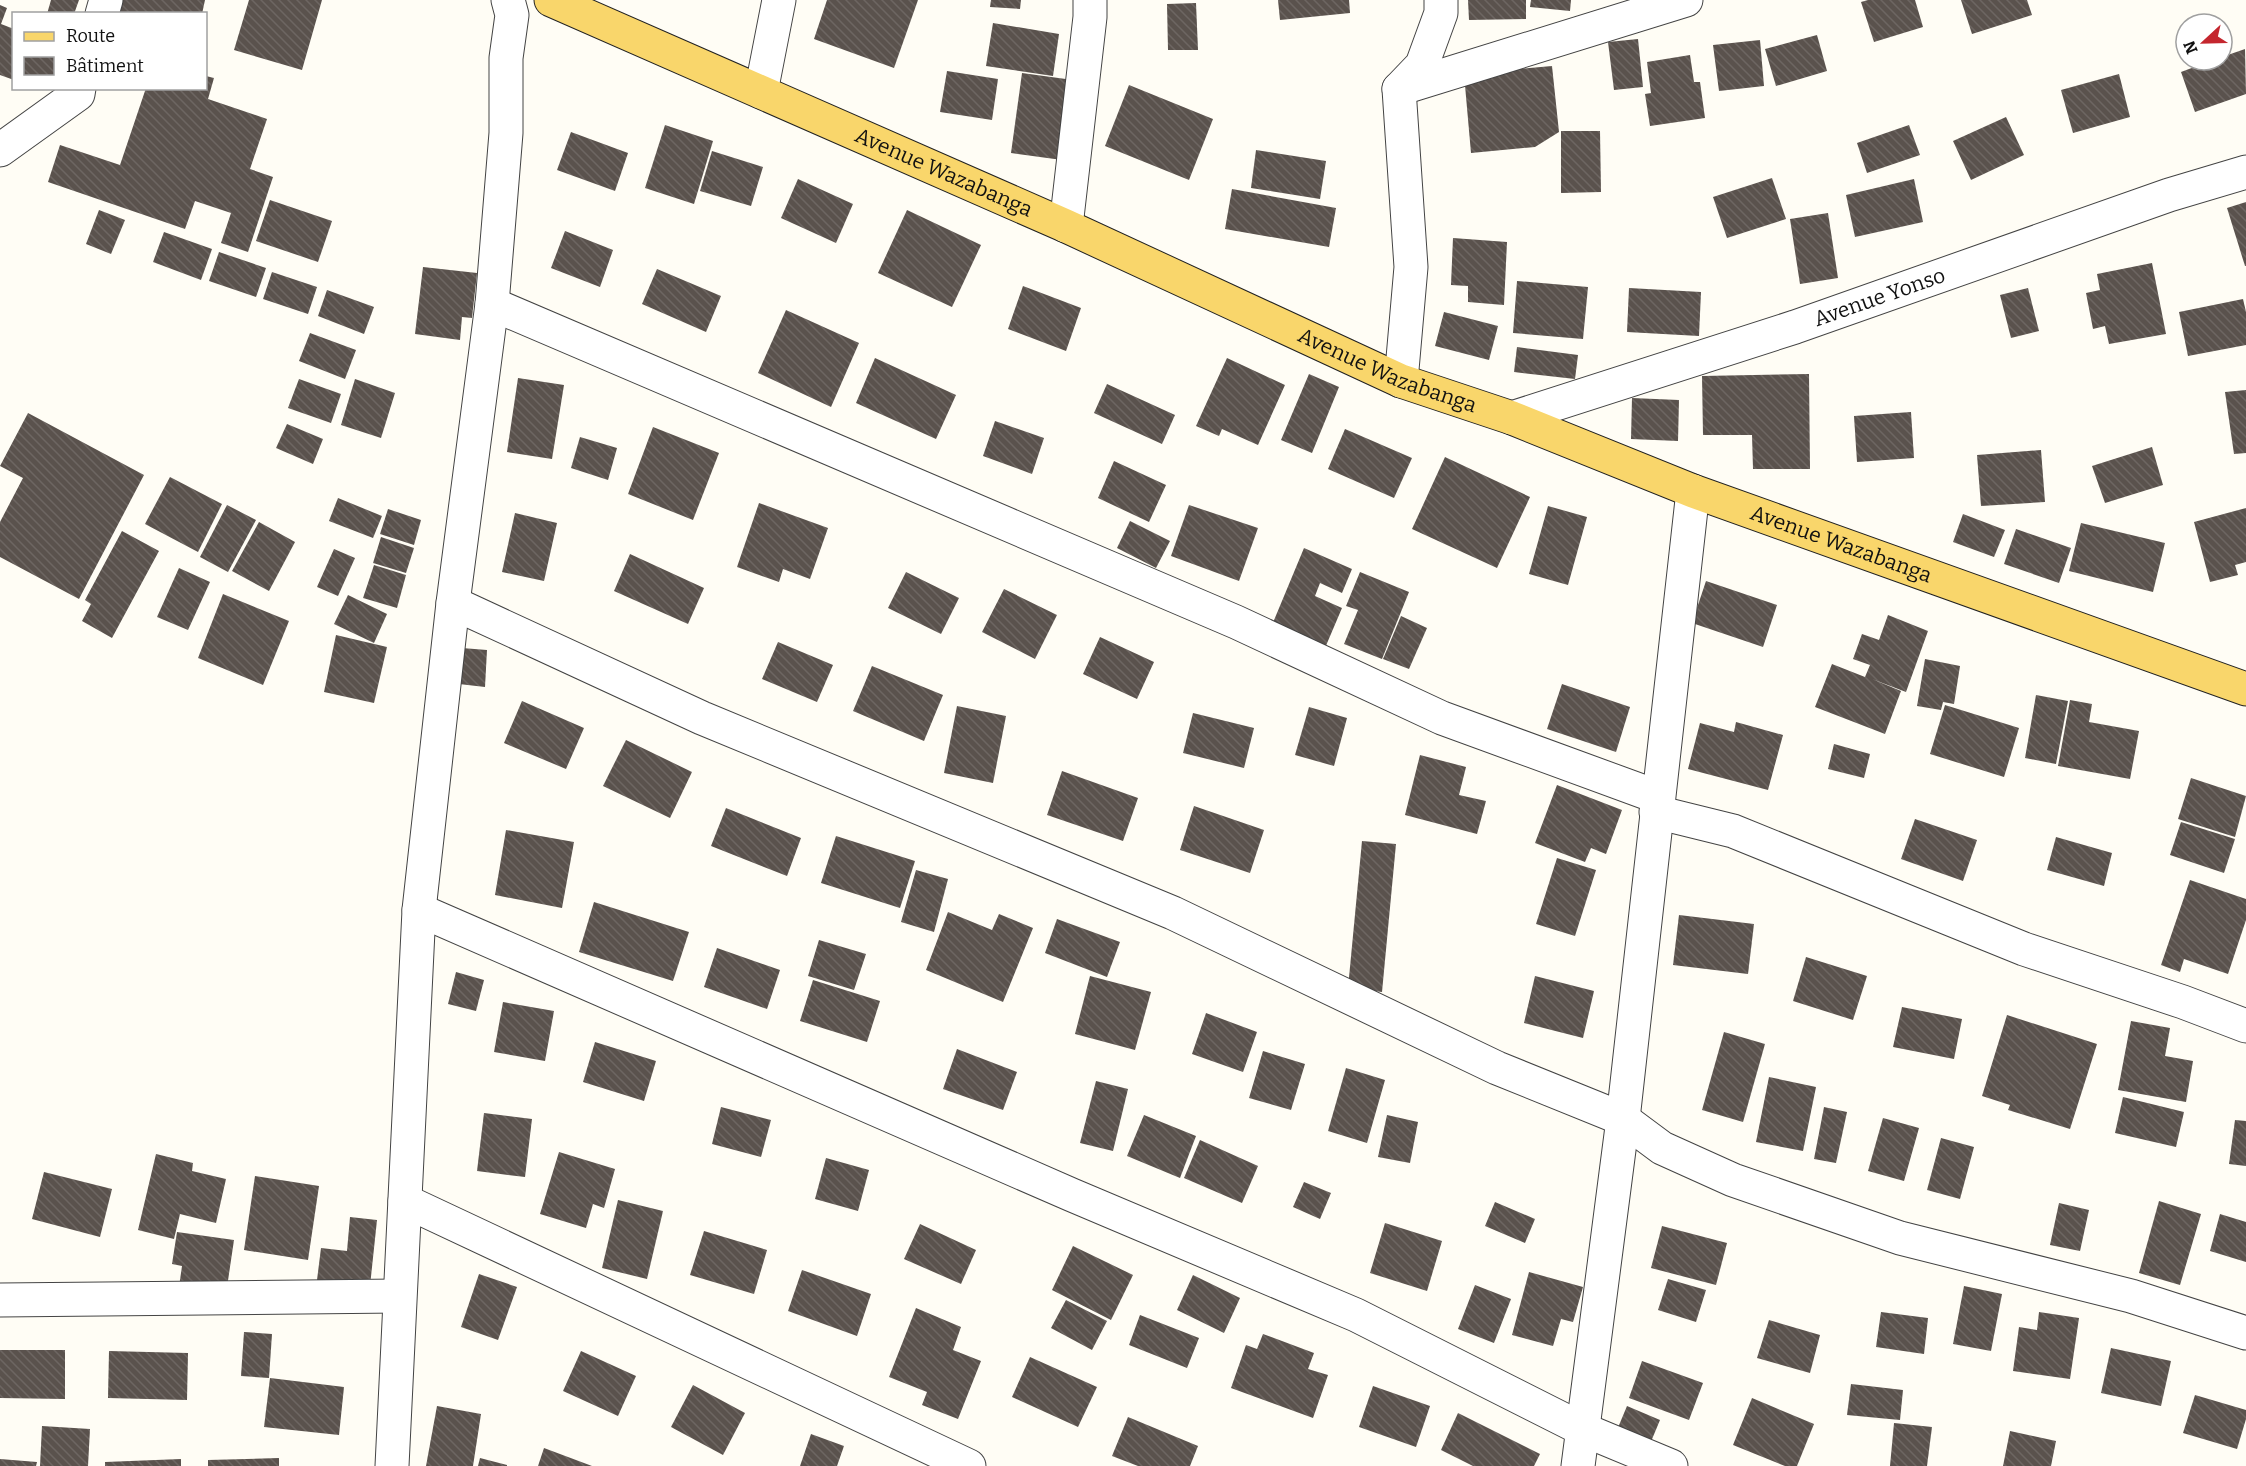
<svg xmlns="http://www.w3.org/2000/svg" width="2246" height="1466" font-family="Bitter,serif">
<defs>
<pattern id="building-back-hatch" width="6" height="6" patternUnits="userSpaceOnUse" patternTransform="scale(1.5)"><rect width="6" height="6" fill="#5a524d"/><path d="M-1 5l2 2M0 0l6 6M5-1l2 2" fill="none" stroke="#6d6662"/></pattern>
</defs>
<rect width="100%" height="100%" fill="#fffdf5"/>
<g fill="url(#building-back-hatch)">
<polygon points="51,0 79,0 74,14 47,14"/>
<polygon points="118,0 205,0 202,14 114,14"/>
<polygon points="249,0 322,0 302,70 234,50"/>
<polygon points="827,0 918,0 894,68 814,39"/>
<polygon points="991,0 1021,0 1020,9 990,7"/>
<polygon points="1278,0 1349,0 1350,13 1280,20"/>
<polygon points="1468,0 1526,0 1526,19 1469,20"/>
<polygon points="1531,0 1571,0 1570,11 1530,7"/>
<polygon points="1868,0 1915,0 1923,27 1874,42 1861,2"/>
<polygon points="1961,0 2027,0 2032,15 1972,34"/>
<polygon points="1196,3 1198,50 1168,50 1167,4"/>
<polygon points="0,5 7,8 1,24 14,29 14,80 0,75"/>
<polygon points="993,23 1059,34 1053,76 986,66"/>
<polygon points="1817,35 1827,71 1776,86 1765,49"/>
<polygon points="1638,39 1643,87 1614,90 1608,42"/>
<polygon points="1760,40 1764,86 1719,91 1713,45"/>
<polygon points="2245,49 2246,94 2195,112 2181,72 2213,60 2222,60 2222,57"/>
<polygon points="1690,55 1694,82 1700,82 1705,118 1650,126 1645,94 1651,93 1647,62"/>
<polygon points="1552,66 1559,132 1535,147 1471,153 1464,74"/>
<polygon points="947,71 998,79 992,120 940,112"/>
<polygon points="1022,73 1073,80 1062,160 1011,153"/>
<polygon points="2119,74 2130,117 2073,133 2061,90"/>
<polygon points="206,76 214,78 208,99 267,119 250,169 273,177 248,252 221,243 231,213 195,201 185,229 48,182 60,145 120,165 146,88 206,88"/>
<polygon points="1129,85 1213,119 1189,180 1105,146"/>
<polygon points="2006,117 2024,155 1971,180 1953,141"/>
<polygon points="665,125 713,141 694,204 645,188"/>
<polygon points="1909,125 1920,155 1867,173 1857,143"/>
<polygon points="1561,131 1600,131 1601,192 1561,193"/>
<polygon points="571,132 628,153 615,191 557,170"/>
<polygon points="1256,150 1326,161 1320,199 1251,188"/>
<polygon points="712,151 763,167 751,206 700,191"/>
<polygon points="1772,178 1786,219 1727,238 1713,197"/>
<polygon points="798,179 853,204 836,243 781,218"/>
<polygon points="1914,179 1923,222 1855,237 1846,195"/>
<polygon points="1232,189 1336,208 1329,247 1225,229"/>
<polygon points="270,200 332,221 318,262 256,241"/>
<polygon points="2246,202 2246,266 2245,266 2227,208"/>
<polygon points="99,210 125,220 111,254 86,244"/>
<polygon points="907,210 981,245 952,307 878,273"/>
<polygon points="1828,213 1838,278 1800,284 1790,219"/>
<polygon points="565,231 613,250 600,287 551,268"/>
<polygon points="164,232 212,249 201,280 153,262"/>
<polygon points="1453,238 1507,242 1504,305 1468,302 1468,286 1451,285"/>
<polygon points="219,252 266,268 256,297 209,281"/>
<polygon points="2152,263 2166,334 2109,344 2105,326 2093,329 2086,293 2100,290 2097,274"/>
<polygon points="423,267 477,273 472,318 462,317 460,340 415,334"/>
<polygon points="657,269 721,296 706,332 642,304"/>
<polygon points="272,272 317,287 308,314 263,299"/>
<polygon points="1517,281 1588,287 1583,339 1513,333"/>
<polygon points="1023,286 1081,308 1066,351 1008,329"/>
<polygon points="1629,288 1701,292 1699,336 1627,332"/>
<polygon points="2028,288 2039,331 2011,338 2000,295"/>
<polygon points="327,290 374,307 364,334 318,316"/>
<polygon points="2243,299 2246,312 2246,345 2188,356 2179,312"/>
<polygon points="786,310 859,343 831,407 758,373"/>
<polygon points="1444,312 1498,326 1489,360 1435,346"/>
<polygon points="310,333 356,350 345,379 299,361"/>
<polygon points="1517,347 1578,355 1575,379 1514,372"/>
<polygon points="875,358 956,395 936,439 856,403"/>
<polygon points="1227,358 1285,385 1258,445 1222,429 1219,436 1196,426"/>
<polygon points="1309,374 1339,387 1312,453 1281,440"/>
<polygon points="1809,374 1810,469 1753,469 1752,435 1703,435 1702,376"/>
<polygon points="518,378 564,385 552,459 507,452"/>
<polygon points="299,379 341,394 331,423 288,408"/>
<polygon points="355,379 395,393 381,438 341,425"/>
<polygon points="1107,384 1175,415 1162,444 1094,413"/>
<polygon points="2246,390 2246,453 2234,454 2225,392"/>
<polygon points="1632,398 1679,400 1678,441 1631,439"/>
<polygon points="1911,412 1914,458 1857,462 1854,416"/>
<polygon points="28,413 144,475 79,599 0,557 0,522 23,478 0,466"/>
<polygon points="995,421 1044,438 1032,474 983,456"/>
<polygon points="287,424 323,439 313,464 276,448"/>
<polygon points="653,427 719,453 693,520 628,494"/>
<polygon points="1345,429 1412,458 1394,498 1328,469"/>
<polygon points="580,437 617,448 608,480 571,468"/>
<polygon points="2152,447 2163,485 2105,503 2092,466"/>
<polygon points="2041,450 2045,502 1981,506 1977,455"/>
<polygon points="1445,457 1530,497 1497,568 1412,529"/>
<polygon points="1114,461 1166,485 1149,522 1098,498"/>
<polygon points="170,477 222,504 198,552 145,524"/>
<polygon points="338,498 382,516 373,538 329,521"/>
<polygon points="759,503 828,528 810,579 783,569 779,582 737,567"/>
<polygon points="227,505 256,520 228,572 200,557"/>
<polygon points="1189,505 1258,528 1239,581 1171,556"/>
<polygon points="1548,506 1587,517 1568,585 1529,574"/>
<polygon points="2246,508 2246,562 2235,565 2238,575 2210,582 2194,522"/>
<polygon points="388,509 421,520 414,545 380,534"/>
<polygon points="515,513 557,523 544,581 502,572"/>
<polygon points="1963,514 2005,530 1994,557 1953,542"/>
<polygon points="1130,521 1170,541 1156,568 1117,548"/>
<polygon points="259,522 295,542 269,591 232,571"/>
<polygon points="2081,523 2165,543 2153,592 2069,571"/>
<polygon points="2016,529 2071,548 2059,583 2004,564"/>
<polygon points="122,531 159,551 112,638 82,621 91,604 85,600"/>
<polygon points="381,537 414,548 406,573 373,563"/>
<polygon points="1304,548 1352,569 1342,593 1320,583 1315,596 1342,608 1325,648 1272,625"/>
<polygon points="334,549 355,558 338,596 317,587"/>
<polygon points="630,554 704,588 688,624 614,591"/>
<polygon points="374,565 406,575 397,608 363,598"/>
<polygon points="179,568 210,582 188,630 157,617"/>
<polygon points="906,572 959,598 941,634 888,608"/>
<polygon points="1360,572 1409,592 1382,659 1344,644 1358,610 1346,606"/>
<polygon points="1706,581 1777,605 1763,647 1692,623"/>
<polygon points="1004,589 1057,615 1035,659 982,632"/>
<polygon points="223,594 289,621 263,685 198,658"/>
<polygon points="348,595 387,614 374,643 334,624"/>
<polygon points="1888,615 1928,631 1906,692 1872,679 1901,691 1885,734 1815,707 1832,664 1865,677 1870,665 1853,659 1862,634 1879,640"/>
<polygon points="1401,616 1427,628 1409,669 1383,659"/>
<polygon points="336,635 387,647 374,703 324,692"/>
<polygon points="1100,637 1154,662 1137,699 1083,674"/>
<polygon points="778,642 833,665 817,702 762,679"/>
<polygon points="462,648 487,650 485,687 459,684"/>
<polygon points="1925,659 1960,666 1954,704 1943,702 1941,710 1917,706"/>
<polygon points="872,666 943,695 924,741 853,711"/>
<polygon points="1562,684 1630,707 1616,752 1547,729"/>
<polygon points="2036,695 2068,701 2056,764 2025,758"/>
<polygon points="2070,700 2092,704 2089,722 2139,731 2130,779 2058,766"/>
<polygon points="522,701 584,728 566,769 504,743"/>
<polygon points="1945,705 2019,728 2004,777 1930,754"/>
<polygon points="957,706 1006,716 993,783 944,773"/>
<polygon points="1309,707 1347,718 1334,766 1295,755"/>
<polygon points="1193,713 1254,728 1244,768 1183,753"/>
<polygon points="1736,722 1783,735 1768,790 1688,769 1700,723 1734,732"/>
<polygon points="626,740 692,772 670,818 603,786"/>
<polygon points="1834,744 1870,754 1864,778 1828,769"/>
<polygon points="1420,755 1466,767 1459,795 1486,801 1477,834 1405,815"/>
<polygon points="1062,771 1138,798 1123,841 1047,815"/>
<polygon points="2191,778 2246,796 2235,837 2178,819"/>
<polygon points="1557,785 1622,810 1606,854 1591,848 1585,862 1535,843"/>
<polygon points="1194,806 1264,830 1250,873 1180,850"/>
<polygon points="726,808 801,838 787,876 711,846"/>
<polygon points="1915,819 1977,840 1963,881 1901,859"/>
<polygon points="2181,822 2235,839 2224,873 2170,855"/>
<polygon points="506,830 574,842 562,908 495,895"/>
<polygon points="836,836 915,861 900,908 821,883"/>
<polygon points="2056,837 2112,853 2104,886 2047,870"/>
<polygon points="1362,841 1396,844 1382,992 1348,988"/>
<polygon points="1557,858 1596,870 1575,936 1536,924"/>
<polygon points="916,870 948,879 934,932 901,922"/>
<polygon points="2190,880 2246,899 2246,920 2228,974 2184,959 2180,972 2161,965"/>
<polygon points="594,902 689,932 673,981 579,952"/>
<polygon points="948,912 992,930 999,914 1033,928 1003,1002 926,970"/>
<polygon points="1679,915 1754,924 1748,974 1673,965"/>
<polygon points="1057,919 1120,942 1107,977 1045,953"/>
<polygon points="819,940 866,954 854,990 808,976"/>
<polygon points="717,948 780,970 767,1009 704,987"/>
<polygon points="1806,957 1867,976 1853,1020 1793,1001"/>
<polygon points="456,972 484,980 476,1011 448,1004"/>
<polygon points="1090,976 1151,992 1135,1050 1075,1034"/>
<polygon points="1535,976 1594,991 1583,1038 1524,1023"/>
<polygon points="813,980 880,1001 867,1042 800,1021"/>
<polygon points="503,1002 554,1011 545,1061 494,1052"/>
<polygon points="1902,1007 1962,1019 1954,1059 1893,1047"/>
<polygon points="1206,1013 1257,1032 1243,1072 1192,1054"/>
<polygon points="2007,1015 2097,1044 2070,1129 2008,1110 2010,1105 1982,1096"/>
<polygon points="2131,1021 2170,1028 2165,1056 2193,1061 2186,1102 2118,1090"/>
<polygon points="1724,1032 1765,1044 1743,1122 1702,1110"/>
<polygon points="595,1042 656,1061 644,1101 583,1082"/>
<polygon points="957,1049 1017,1072 1003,1110 943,1089"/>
<polygon points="1263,1051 1305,1064 1291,1110 1249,1098"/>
<polygon points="1346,1068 1385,1080 1367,1143 1328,1131"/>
<polygon points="1769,1077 1816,1087 1803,1151 1756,1142"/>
<polygon points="1096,1081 1128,1089 1113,1151 1080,1143"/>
<polygon points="2123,1097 2184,1112 2176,1147 2115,1133"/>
<polygon points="721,1107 771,1120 761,1157 712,1144"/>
<polygon points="1824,1107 1847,1112 1836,1163 1814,1159"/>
<polygon points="484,1113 532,1119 525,1177 477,1171"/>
<polygon points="1144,1115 1196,1136 1180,1178 1127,1156"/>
<polygon points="1387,1115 1418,1122 1410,1163 1378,1157"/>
<polygon points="1883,1118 1919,1128 1904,1181 1868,1171"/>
<polygon points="2235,1120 2246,1121 2246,1166 2229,1164"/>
<polygon points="1941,1138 1974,1147 1960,1199 1927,1190"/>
<polygon points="1200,1140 1258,1166 1242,1203 1184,1178"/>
<polygon points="559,1152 615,1169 604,1208 593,1204 586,1228 540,1214"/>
<polygon points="156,1154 193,1163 192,1171 226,1179 216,1223 180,1214 174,1239 138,1230"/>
<polygon points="826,1158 869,1170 858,1211 815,1199"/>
<polygon points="44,1172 112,1189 100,1237 32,1219"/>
<polygon points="255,1176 319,1186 308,1260 244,1250"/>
<polygon points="1304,1182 1331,1193 1320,1219 1293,1207"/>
<polygon points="618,1200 663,1211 647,1279 602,1268"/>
<polygon points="2159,1201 2201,1214 2180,1285 2139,1273"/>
<polygon points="1495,1202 1535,1219 1525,1243 1485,1226"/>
<polygon points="2059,1203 2089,1210 2080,1251 2050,1245"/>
<polygon points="2220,1214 2246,1222 2246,1262 2210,1251"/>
<polygon points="350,1217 377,1220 370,1286 317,1280 321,1248 347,1251"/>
<polygon points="1385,1223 1442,1241 1427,1291 1370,1273"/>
<polygon points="920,1224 976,1250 961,1284 904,1259"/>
<polygon points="1662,1226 1727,1243 1716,1285 1651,1268"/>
<polygon points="704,1231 767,1250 754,1294 690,1275"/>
<polygon points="177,1232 234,1240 226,1294 179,1287 182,1266 172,1264"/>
<polygon points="1073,1246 1133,1275 1111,1320 1052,1290"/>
<polygon points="802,1270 871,1294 857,1336 788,1311"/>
<polygon points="1529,1272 1583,1287 1573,1322 1561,1319 1553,1346 1512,1335"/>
<polygon points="479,1274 517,1287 498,1340 461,1327"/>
<polygon points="1193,1275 1240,1298 1224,1333 1177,1310"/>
<polygon points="1668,1279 1706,1290 1696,1322 1658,1310"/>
<polygon points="1475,1285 1511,1299 1494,1343 1458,1329"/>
<polygon points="1964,1286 2002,1294 1991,1351 1953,1344"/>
<polygon points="1066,1300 1107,1321 1092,1350 1051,1328"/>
<polygon points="916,1308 961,1327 953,1350 981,1361 958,1419 922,1405 927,1392 889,1377"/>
<polygon points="1881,1312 1928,1318 1924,1354 1876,1347"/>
<polygon points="2039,1312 2079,1318 2070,1379 2013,1371 2019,1327 2037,1330"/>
<polygon points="1140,1315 1199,1338 1187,1368 1129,1345"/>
<polygon points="1769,1320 1820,1335 1810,1373 1757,1358"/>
<polygon points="244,1332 272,1334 269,1378 241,1376"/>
<polygon points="1263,1334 1314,1353 1308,1369 1328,1375 1313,1418 1231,1388 1246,1345 1257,1349"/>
<polygon points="2111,1348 2171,1361 2161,1406 2101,1393"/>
<polygon points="0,1350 65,1350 65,1399 0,1398"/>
<polygon points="109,1351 188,1353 187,1400 108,1398"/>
<polygon points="581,1351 636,1376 618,1416 563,1391"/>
<polygon points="1030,1357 1097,1387 1078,1427 1012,1397"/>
<polygon points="1642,1361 1703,1383 1689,1420 1629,1398"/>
<polygon points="270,1378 344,1387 339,1435 264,1427"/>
<polygon points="1851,1384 1903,1390 1900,1420 1847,1415"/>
<polygon points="693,1385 745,1413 723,1455 671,1427"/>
<polygon points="1373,1386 1430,1406 1416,1447 1359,1427"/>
<polygon points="2195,1395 2246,1410 2246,1419 2237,1449 2183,1433"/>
<polygon points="1752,1398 1814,1424 1797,1466 1785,1466 1733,1445"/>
<polygon points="437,1406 481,1414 473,1466 426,1466"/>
<polygon points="1627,1406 1660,1420 1650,1444 1617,1430"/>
<polygon points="1458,1413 1540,1454 1534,1466 1473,1466 1441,1450"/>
<polygon points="1128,1417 1198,1446 1190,1466 1138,1466 1112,1456"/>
<polygon points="1894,1423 1932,1427 1927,1466 1890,1466"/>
<polygon points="42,1426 90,1429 88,1466 40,1466"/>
<polygon points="2010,1431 2056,1441 2051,1466 2003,1466"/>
<polygon points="811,1434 844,1446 837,1466 800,1466"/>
<polygon points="544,1448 592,1466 538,1466"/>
<polygon points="279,1458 279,1466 208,1466 208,1460"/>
<polygon points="480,1458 507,1465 507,1466 478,1466"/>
<polygon points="0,1459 37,1462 36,1466 0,1466"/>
<polygon points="181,1459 181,1466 105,1466 105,1462"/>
</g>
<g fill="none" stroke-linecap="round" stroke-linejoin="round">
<defs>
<g id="minor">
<polyline points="102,14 106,0"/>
<polyline points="1399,89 1686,0"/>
<polyline points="761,92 779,0"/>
<polyline points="0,150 78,94 79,88"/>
<polyline points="1066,226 1090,17 1090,0"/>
<polyline points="492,304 1236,622 1442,718 1658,797"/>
<polyline points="1401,381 1411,267 1399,89 1422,65 1441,13 1441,0"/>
<path id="s1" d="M1512,418L1795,327L2169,195L2246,172"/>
<polyline points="453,603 702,718 1173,913 1497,1068 1623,1119 1662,1148 1733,1180 1900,1238 2131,1296 2246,1333"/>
<polyline points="1656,812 1733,831 2024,949 2183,1002 2246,1026"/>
<polyline points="419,910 1072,1195 1356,1315 1582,1429 1671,1466"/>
<polyline points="405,1201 969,1466"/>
<polyline points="0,1300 399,1296"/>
<polyline points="392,1466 419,910 453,603 492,304 506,133 506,58 512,15 508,0"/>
<polyline points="1578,1466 1623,1119 1693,491"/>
</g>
<g id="major">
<path id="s2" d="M551,0L1066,226L1401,381L1512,418L1693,491L2246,689"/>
</g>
</defs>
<use href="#minor" stroke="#444" stroke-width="35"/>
<use href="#major" stroke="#222" stroke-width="35"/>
<use href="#minor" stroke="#fff" stroke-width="33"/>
<use href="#major" stroke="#f9d66b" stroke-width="33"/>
</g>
<g text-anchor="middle" stroke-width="6" stroke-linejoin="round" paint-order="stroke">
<g font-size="21" fill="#111" stroke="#fff">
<text dy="7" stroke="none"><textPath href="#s2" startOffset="429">Avenue Wazabanga</textPath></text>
<text dy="7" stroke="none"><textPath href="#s1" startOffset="387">Avenue Yonso</textPath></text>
<text dy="7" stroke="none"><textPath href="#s2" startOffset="915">Avenue Wazabanga</textPath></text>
<text dy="7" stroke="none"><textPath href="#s2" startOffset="1401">Avenue Wazabanga</textPath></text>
</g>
</g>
<rect x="12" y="12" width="195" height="78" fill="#ffffff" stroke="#a0a0a0" stroke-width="1.5"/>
<rect x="24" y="32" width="30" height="9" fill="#f9d66b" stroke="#a0a0a0" stroke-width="1.5"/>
<text x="66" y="42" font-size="18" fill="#111111">Route</text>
<rect x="24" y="57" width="30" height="18" fill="url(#building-back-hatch)" stroke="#a0a0a0" stroke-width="1.5"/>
<text x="66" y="72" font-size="18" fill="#111111">Bâtiment</text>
<g transform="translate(2204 42) rotate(248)"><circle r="28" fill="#ffffff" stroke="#a0a0a0" stroke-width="1.5"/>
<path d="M0-4.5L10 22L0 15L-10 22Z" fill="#c4262e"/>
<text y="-9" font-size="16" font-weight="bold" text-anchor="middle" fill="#111111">N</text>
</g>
</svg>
